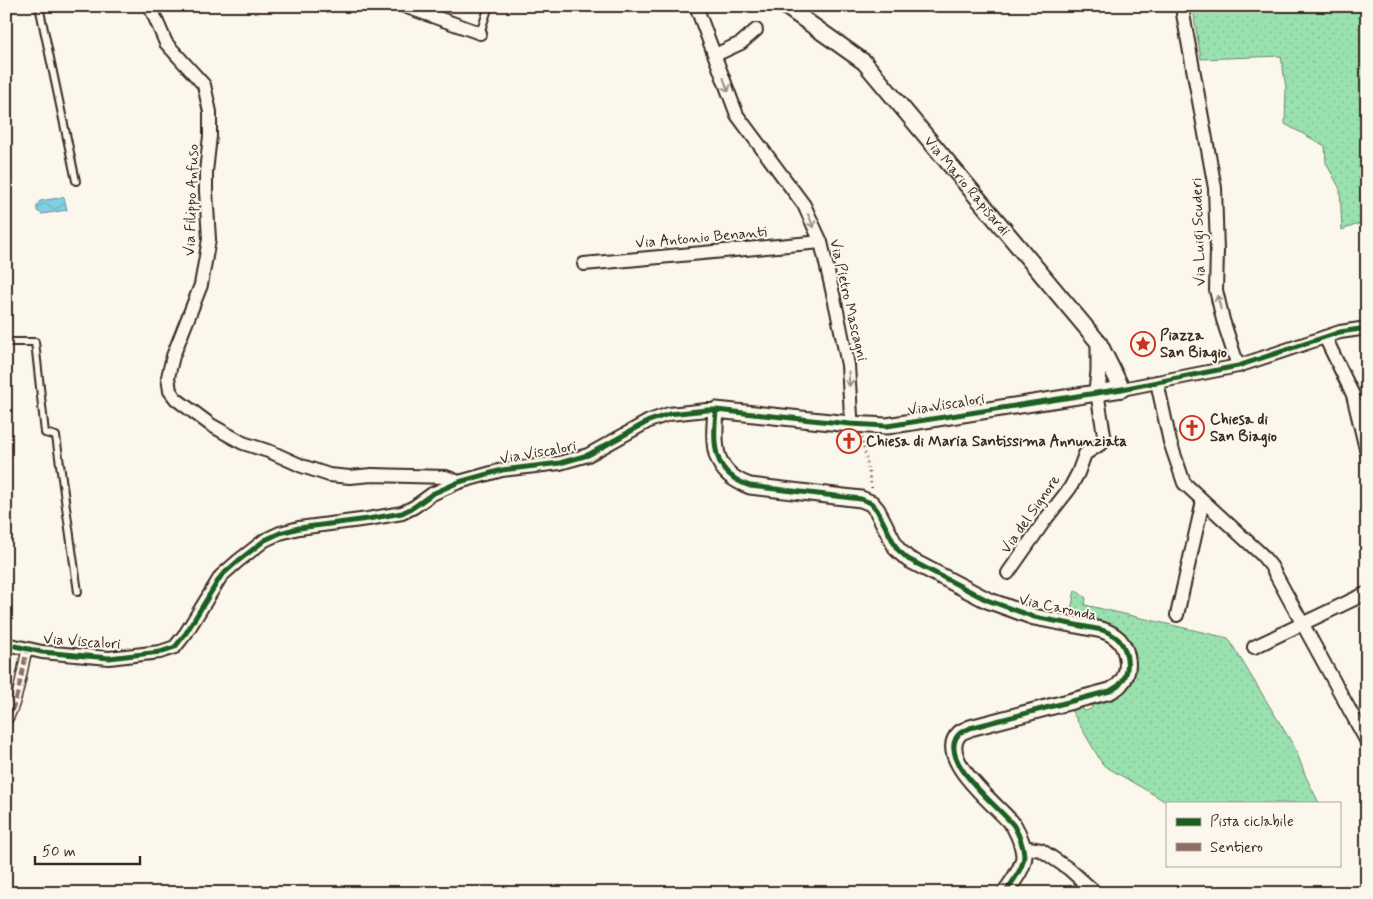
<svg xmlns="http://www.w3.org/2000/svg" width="1373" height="899" font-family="Mynerve,sans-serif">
<defs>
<pattern id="grass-dots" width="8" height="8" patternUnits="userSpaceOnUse" patternTransform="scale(1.25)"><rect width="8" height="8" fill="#9ae1b0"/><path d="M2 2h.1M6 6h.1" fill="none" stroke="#86c197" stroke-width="1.8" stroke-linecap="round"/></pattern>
<pattern id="water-waves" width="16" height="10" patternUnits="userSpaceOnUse" patternTransform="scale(1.25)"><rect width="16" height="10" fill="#82cee2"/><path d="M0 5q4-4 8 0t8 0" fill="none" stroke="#71b1c1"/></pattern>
</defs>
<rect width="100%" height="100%" fill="#fbf7ec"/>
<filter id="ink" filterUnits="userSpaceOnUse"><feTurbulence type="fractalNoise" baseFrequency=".02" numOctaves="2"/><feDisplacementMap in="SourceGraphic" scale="10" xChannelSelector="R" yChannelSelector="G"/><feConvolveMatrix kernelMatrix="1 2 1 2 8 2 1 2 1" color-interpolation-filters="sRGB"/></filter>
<g filter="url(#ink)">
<g fill="url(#grass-dots)" stroke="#6a8667">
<polygon points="1193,6 1367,6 1367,221 1342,230 1340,189 1326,163 1325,146 1285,124 1286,88 1281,56 1201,59 1195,23"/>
<polygon points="1075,590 1086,598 1085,605 1228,638 1295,748 1306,777 1319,803 1168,803 1103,765 1071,710 1080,708 1085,711 1091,709 1093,704 1112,698 1134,674 1135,663 1131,644 1126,636 1117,627 1107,623 1070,616"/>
</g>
<polygon fill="url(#water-waves)" stroke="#668c94" points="64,197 67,210 42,214 37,211 37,206 40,201"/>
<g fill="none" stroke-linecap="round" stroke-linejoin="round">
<defs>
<g id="service">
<polyline points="39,6 76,181"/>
<polyline points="480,33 489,6"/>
<polyline points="6,342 35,342 45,433 56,436 78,592"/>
</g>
<path id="pedestrian" d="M6,722C18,704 22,670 27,649"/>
<g id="minor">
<polyline points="150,6 166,43 204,85 210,112 210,136 206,172 206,191 209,239 201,285 173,356 168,377 170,391 176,399 211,425 243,443 271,452 302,466 329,475 350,477 372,475 446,477 459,482"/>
<polyline points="404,6 480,33"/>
<polyline points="696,6 737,115 804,205 821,242 837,311 848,365 851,416 850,424"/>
<polyline points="1183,6 1183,14 1215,188 1217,251 1216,290 1223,320 1238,366"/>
<polyline points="715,55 741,43 756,30"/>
<polyline points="584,264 821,242"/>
<polyline points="1325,337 1353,395 1367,453"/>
<polyline points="1157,382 1170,442 1184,483 1261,554 1271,566 1366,740"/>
<polyline points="1122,389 1238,366 1340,332 1367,328"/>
<polyline points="1008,573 1045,520 1070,488 1078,473 1085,454 1105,441 1097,392"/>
<polyline points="1177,615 1203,501"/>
<polyline points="6,644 42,652 109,658 160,652 175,647 186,633 221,576 238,561 265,540 280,533 299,528 368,519 402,513 414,507 432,494 459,482 502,470 560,463 588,455 649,421 669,414 707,410 716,410"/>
<polyline points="1254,647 1367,593"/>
<polyline points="1023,847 1041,850 1069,869 1096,893"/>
</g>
<g id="tertiary">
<path id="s1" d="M785,6L864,62L1099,343L1122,389L887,426L850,424L716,410C713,445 712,473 750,486L861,499L871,503L877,510L897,549L908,559L987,600L1034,617L1102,630C1108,632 1114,635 1119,640C1129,652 1131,673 1120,684C1118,687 1113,689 1110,691L970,728C967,730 962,731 960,733C933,758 1001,808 1014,826C1019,835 1023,844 1024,855C1024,868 1012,882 1005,893"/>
<polyline points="1097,392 1099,371 1099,346"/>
</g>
</defs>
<use href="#service" stroke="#3b2a1e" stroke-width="10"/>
<use href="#pedestrian" stroke="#3b2a1e" stroke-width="12"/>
<use href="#minor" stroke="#3b2a1e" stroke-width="16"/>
<use href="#tertiary" stroke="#3b2a1e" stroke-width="19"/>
<polyline stroke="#3b2a1e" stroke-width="2.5" stroke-dasharray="1 4" stroke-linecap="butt" points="862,438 872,489"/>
<use href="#service" stroke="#fbf7ec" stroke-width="6"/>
<use href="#pedestrian" stroke="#fbf7ec" stroke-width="9"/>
<use href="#minor" stroke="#fbf7ec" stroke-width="12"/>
<use href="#tertiary" stroke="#fbf7ec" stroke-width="15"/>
<path stroke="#8d6e63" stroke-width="4" stroke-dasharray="8 4" stroke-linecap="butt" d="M6,722C18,704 22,670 27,649"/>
<defs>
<g id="cycleway">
<path d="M716,410C713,445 712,473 750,486L861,499L871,503L877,510L897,549L908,559L987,600L1034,617L1102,630C1108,632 1114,635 1119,640C1129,652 1131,673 1120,684C1118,687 1113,689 1110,691L970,728C967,730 962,731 960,733C933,758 1001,808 1014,826C1019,835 1023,844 1024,855C1024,868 1012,882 1005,893"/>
<polyline points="6,644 42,652 109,658 160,652 175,647 186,633 221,576 238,561 265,540 280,533 299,528 368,519 402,513 414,507 432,494 459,482 502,470 560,463 588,455 649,421 669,414 707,410 716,410 850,424 887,426 1122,389 1238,366 1340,332 1367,328"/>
</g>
</defs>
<use href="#cycleway" stroke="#fbf7ec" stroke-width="8"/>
<use href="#cycleway" stroke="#1b5e20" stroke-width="5"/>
</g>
<defs><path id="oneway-shaft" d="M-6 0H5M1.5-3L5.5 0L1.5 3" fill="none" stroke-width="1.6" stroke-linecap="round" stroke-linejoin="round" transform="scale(1.25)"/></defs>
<g stroke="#9b9085">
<use href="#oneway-shaft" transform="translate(726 85) rotate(70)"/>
<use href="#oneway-shaft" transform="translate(811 221) rotate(66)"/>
<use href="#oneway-shaft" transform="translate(1219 302) rotate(-103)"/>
<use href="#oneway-shaft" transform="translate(849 379) rotate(86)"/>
</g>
</g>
<defs>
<symbol id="sight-ring" viewBox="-11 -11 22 22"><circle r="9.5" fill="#fbf7ec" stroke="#c8321e" stroke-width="1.5"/><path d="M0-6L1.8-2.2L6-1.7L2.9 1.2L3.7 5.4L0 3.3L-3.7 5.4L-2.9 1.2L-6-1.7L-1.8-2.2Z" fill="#c8321e"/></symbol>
<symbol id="church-ring" viewBox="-11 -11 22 22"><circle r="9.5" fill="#fbf7ec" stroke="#c8321e" stroke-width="1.5"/><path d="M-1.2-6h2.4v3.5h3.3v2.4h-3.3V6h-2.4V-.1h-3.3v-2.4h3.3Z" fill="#c8321e"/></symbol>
</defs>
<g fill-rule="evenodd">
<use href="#sight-ring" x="1129" y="330" width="28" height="28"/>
<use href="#church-ring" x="1178" y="414" width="28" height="28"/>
<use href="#church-ring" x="835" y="427" width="28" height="28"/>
</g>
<g text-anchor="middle" stroke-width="4" stroke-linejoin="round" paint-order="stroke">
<g font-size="15" fill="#3b2a1e" stroke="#fbf7ec">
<text dy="5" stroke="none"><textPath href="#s1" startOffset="258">Via Mario Rapisardi</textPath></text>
<text transform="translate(191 200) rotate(-88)" y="5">Via Filippo Anfuso</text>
<text transform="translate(1198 232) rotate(-92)" y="5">Via Luigi Scuderi</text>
<text transform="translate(701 237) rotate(-5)" y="5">Via Antonio Benanti</text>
<text transform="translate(849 300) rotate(77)" y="5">Via Pietro Mascagni</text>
<text transform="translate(946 404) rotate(-9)" y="5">Via Viscalori</text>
<text transform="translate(538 452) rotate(-10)" y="5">Via Viscalori</text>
<text transform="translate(1030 514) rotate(-55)" y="5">Via del Signore</text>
<text transform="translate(1058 607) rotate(12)" y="5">Via Caronda</text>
<text transform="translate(82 641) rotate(4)" y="5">Via Viscalori</text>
</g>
<g font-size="15" font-weight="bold" fill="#3b2a1e" stroke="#fbf7ec" text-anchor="start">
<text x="1160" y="340">Piazza<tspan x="1160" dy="17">San Biagio</tspan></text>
<text x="1210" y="424">Chiesa di<tspan x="1210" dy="17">San Biagio</tspan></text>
<text x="866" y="446">Chiesa di Maria Santissima Annunziata</text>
</g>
</g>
<rect width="1373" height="899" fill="none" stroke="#fbf7ec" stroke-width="25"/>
<rect x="12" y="12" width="1348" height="874" fill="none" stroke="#3b2a1e" stroke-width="2" filter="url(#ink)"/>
<rect x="1166" y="802" width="175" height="65" fill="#fbf7ec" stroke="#aea59a"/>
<rect x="1176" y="818" width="25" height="8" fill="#1b5e20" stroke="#aea59a"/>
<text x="1210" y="826" font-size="15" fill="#3b2a1e">Pista ciclabile</text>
<rect x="1176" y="843" width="25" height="8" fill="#8d6e63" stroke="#aea59a"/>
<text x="1210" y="852" font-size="15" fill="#3b2a1e">Sentiero</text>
<path d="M35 856v8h105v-8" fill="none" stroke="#3b2a1e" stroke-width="2.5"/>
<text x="42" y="856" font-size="15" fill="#3b2a1e" stroke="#fbf7ec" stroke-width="4" paint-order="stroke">50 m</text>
</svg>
